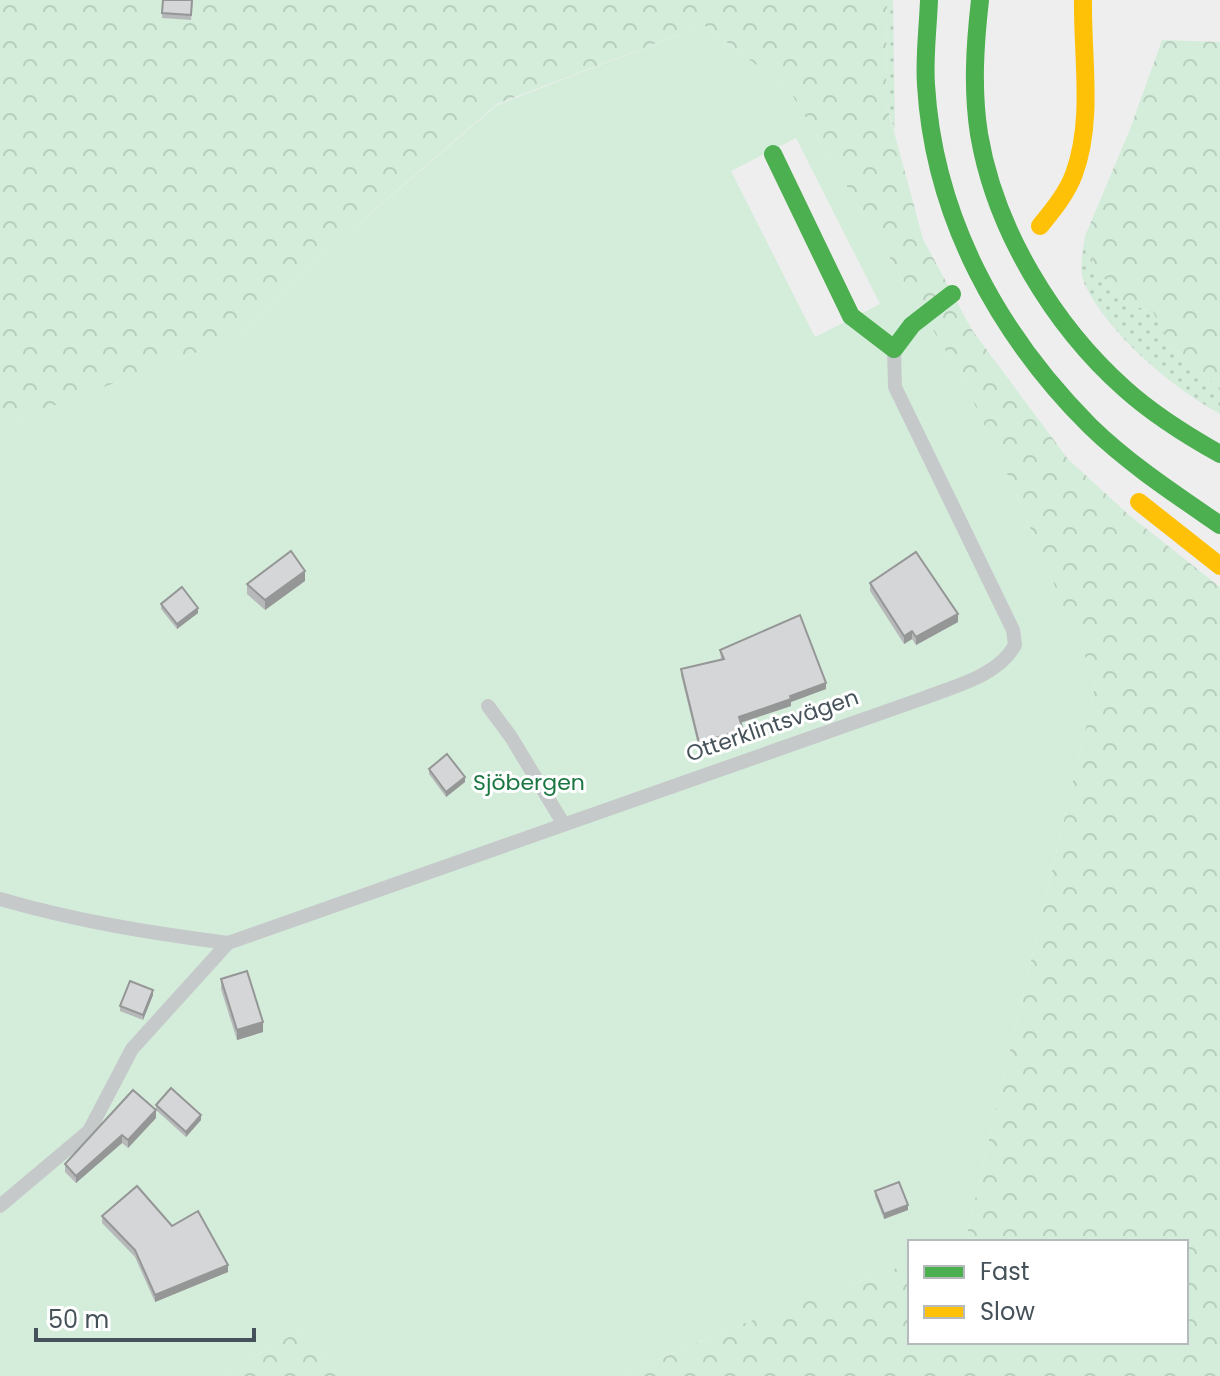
<svg xmlns="http://www.w3.org/2000/svg" width="1220" height="1376" font-family="Poppins,sans-serif">
<defs>
<pattern id="grass-dots" width="8" height="8" patternUnits="userSpaceOnUse" patternTransform="scale(2)"><rect width="8" height="8" fill="#d4eddb"/><path d="M2 2h.1M6 6h.1" fill="none" stroke="#b7cdbe" stroke-width="1.8" stroke-linecap="round"/></pattern>
<pattern id="forest-crowns" width="20" height="18" patternUnits="userSpaceOnUse" patternTransform="scale(2)"><rect width="20" height="18" fill="#d4eddb"/><path d="M2 6a3 3 0 1 1 6 0M12 15a3 3 0 1 1 6 0" fill="none" stroke="#b7cdbe"/></pattern>
</defs>
<rect width="100%" height="100%" fill="#efeeee"/>
<g fill="url(#grass-dots)">
<polygon points="887,0 893,0 895,132 886,102"/>
<path d="M1085,236L1094,266L1125,303L1153,312L1171,348L1220,388V414C1173,388 1109,335 1085,285C1078,271 1083,251 1085,236Z"/>
</g>
<g fill="url(#forest-crowns)">
<polygon points="0,0 887,0 886,102 923,239 972,330 1068,459 1129,515 1220,587 1220,1376 620,1376 739,1325 910,1263 910,1342 1186,1342 1186,1242 965,1242 1096,683 1007,474 964,382 789,90 704,25 497,104 306,269 238,337 0,426"/>
<polygon points="1162,40 1220,42 1220,388 1171,348 1153,312 1125,303 1094,266 1085,236 1130,129"/>
<polygon points="302,1329 338,1376 220,1376"/>
</g>
<path fill="#d4eddb" fill-rule="evenodd" d="M704,25L789,90L964,382L1007,474L1096,683L965,1242H910V1263L739,1325L620,1376H338L302,1329L220,1376H0V426L238,337L306,269L497,105ZM796,138L880,304L815,337L731,171Z"/>
<g fill="none" stroke-linecap="round" stroke-linejoin="round">
<g stroke="#c6c9ca" stroke-width="14">
<polyline points="488,706 511,737 563,823"/>
<path d="M0,899C75,921 151,933 228,943L924,698C955,686 998,676 1015,645L1013,630L895,387L894,349"/>
<polyline points="0,1206 89,1131 132,1049 228,943"/>
</g>
<g stroke="#4caf50" stroke-width="18">
<path d="M929,0C928,28 924,57 926,85C934,217 998,334 1090,426C1129,464 1175,494 1220,525"/>
<path d="M980,0C975,44 972,89 979,134C995,229 1053,325 1125,389C1154,415 1186,435 1220,454"/>
<polyline points="773,154 851,316 894,349 912,325 952,294"/>
</g>
<g stroke="#ffc107" stroke-width="18">
<path d="M1040,226C1053,210 1067,193 1074,174C1094,120 1082,56 1083,0"/>
<polyline points="1139,502 1220,566"/>
</g>
</g>
<g fill="#b7b8b9">
<polygon points="163,0 193,0 191,20 162,18"/>
<polygon points="305,581 265,610 247,594 247,584"/>
<polygon points="870,583 958,622 916,645 912,639 904,644 870,591"/>
<polygon points="161,604 198,613 177,629 161,609"/>
<polygon points="720,650 826,689 791,702 791,706 741,723 743,736 699,749 681,675 681,669 721,659"/>
<polygon points="429,769 465,782 446,797 429,774"/>
<polygon points="221,979 263,1032 237,1040 221,989"/>
<polygon points="153,995 143,1020 120,1011 120,1006"/>
<polygon points="156,1105 201,1120 186,1137 156,1110"/>
<polygon points="156,1118 128,1148 122,1143 76,1183 65,1172 65,1164"/>
<polygon points="875,1191 908,1210 884,1219 875,1196"/>
<polygon points="102,1216 172,1226 228,1272 155,1302 135,1257 102,1223"/>
</g>
<g fill="#959696">
<polygon points="305,571 305,581 265,610 265,600"/>
<polygon points="198,608 198,613 177,629 177,624"/>
<polygon points="958,614 958,622 916,645 916,637"/>
<polygon points="912,631 912,639 904,644 904,636"/>
<polygon points="826,683 826,689 791,702 791,706 739,723 739,717 790,696"/>
<polygon points="743,730 743,736 699,749 699,743"/>
<polygon points="465,777 465,782 446,797 446,792"/>
<polygon points="153,990 153,995 143,1020 143,1015"/>
<polygon points="263,1022 263,1032 237,1040 237,1030"/>
<polygon points="156,1110 156,1118 128,1148 128,1140"/>
<polygon points="201,1115 201,1120 186,1137 186,1132"/>
<polygon points="122,1135 122,1143 76,1183 76,1176"/>
<polygon points="908,1205 908,1210 884,1219 884,1214"/>
<polygon points="228,1265 228,1272 155,1302 155,1295"/>
</g>
<g fill="#d5d6d7" stroke="#959696" stroke-width="2">
<polygon points="163,0 192,0 191,15 162,13"/>
<polygon points="291,551 305,571 265,600 247,584"/>
<polygon points="916,552 958,614 916,637 912,631 904,636 870,583"/>
<polygon points="182,587 198,608 177,624 161,604"/>
<polygon points="800,615 826,683 790,696 791,699 739,717 743,730 699,743 681,669 724,659 720,650"/>
<polygon points="447,754 465,777 446,792 429,769"/>
<polygon points="247,971 263,1022 237,1030 221,979"/>
<polygon points="130,981 153,990 143,1015 120,1006"/>
<polygon points="171,1088 201,1115 186,1132 156,1105"/>
<polygon points="133,1090 156,1110 128,1140 122,1135 76,1176 65,1164"/>
<polygon points="899,1182 908,1205 884,1214 875,1191"/>
<polygon points="137,1186 172,1226 198,1211 228,1265 155,1295 135,1250 102,1216"/>
</g>
<g text-anchor="middle" stroke-width="6" stroke-linejoin="round" paint-order="stroke">
<g font-size="22" fill="#46525a" stroke="#fff">
<text transform="translate(772 725) rotate(-19)" y="8">Otterklintsvägen</text>
</g>
<g font-size="22" fill="#1b7742" stroke="#fff">
<text x="529" y="790">Sjöbergen</text>
</g>
</g>
<rect x="908" y="1240" width="280" height="104" fill="#ffffff" stroke="#b5babd" stroke-width="2"/>
<rect x="924" y="1266" width="40" height="12" fill="#4caf50" stroke="#b5babd" stroke-width="2"/>
<text x="980" y="1280" font-size="24" fill="#46525a">Fast</text>
<rect x="924" y="1306" width="40" height="12" fill="#ffc107" stroke="#b5babd" stroke-width="2"/>
<text x="980" y="1320" font-size="24" fill="#46525a">Slow</text>
<path d="M36 1328v12h218v-12" fill="none" stroke="#46525a" stroke-width="4"/>
<text x="48" y="1328" font-size="24" fill="#46525a" stroke="#ffffff" stroke-width="6" paint-order="stroke">50 m</text>
</svg>
